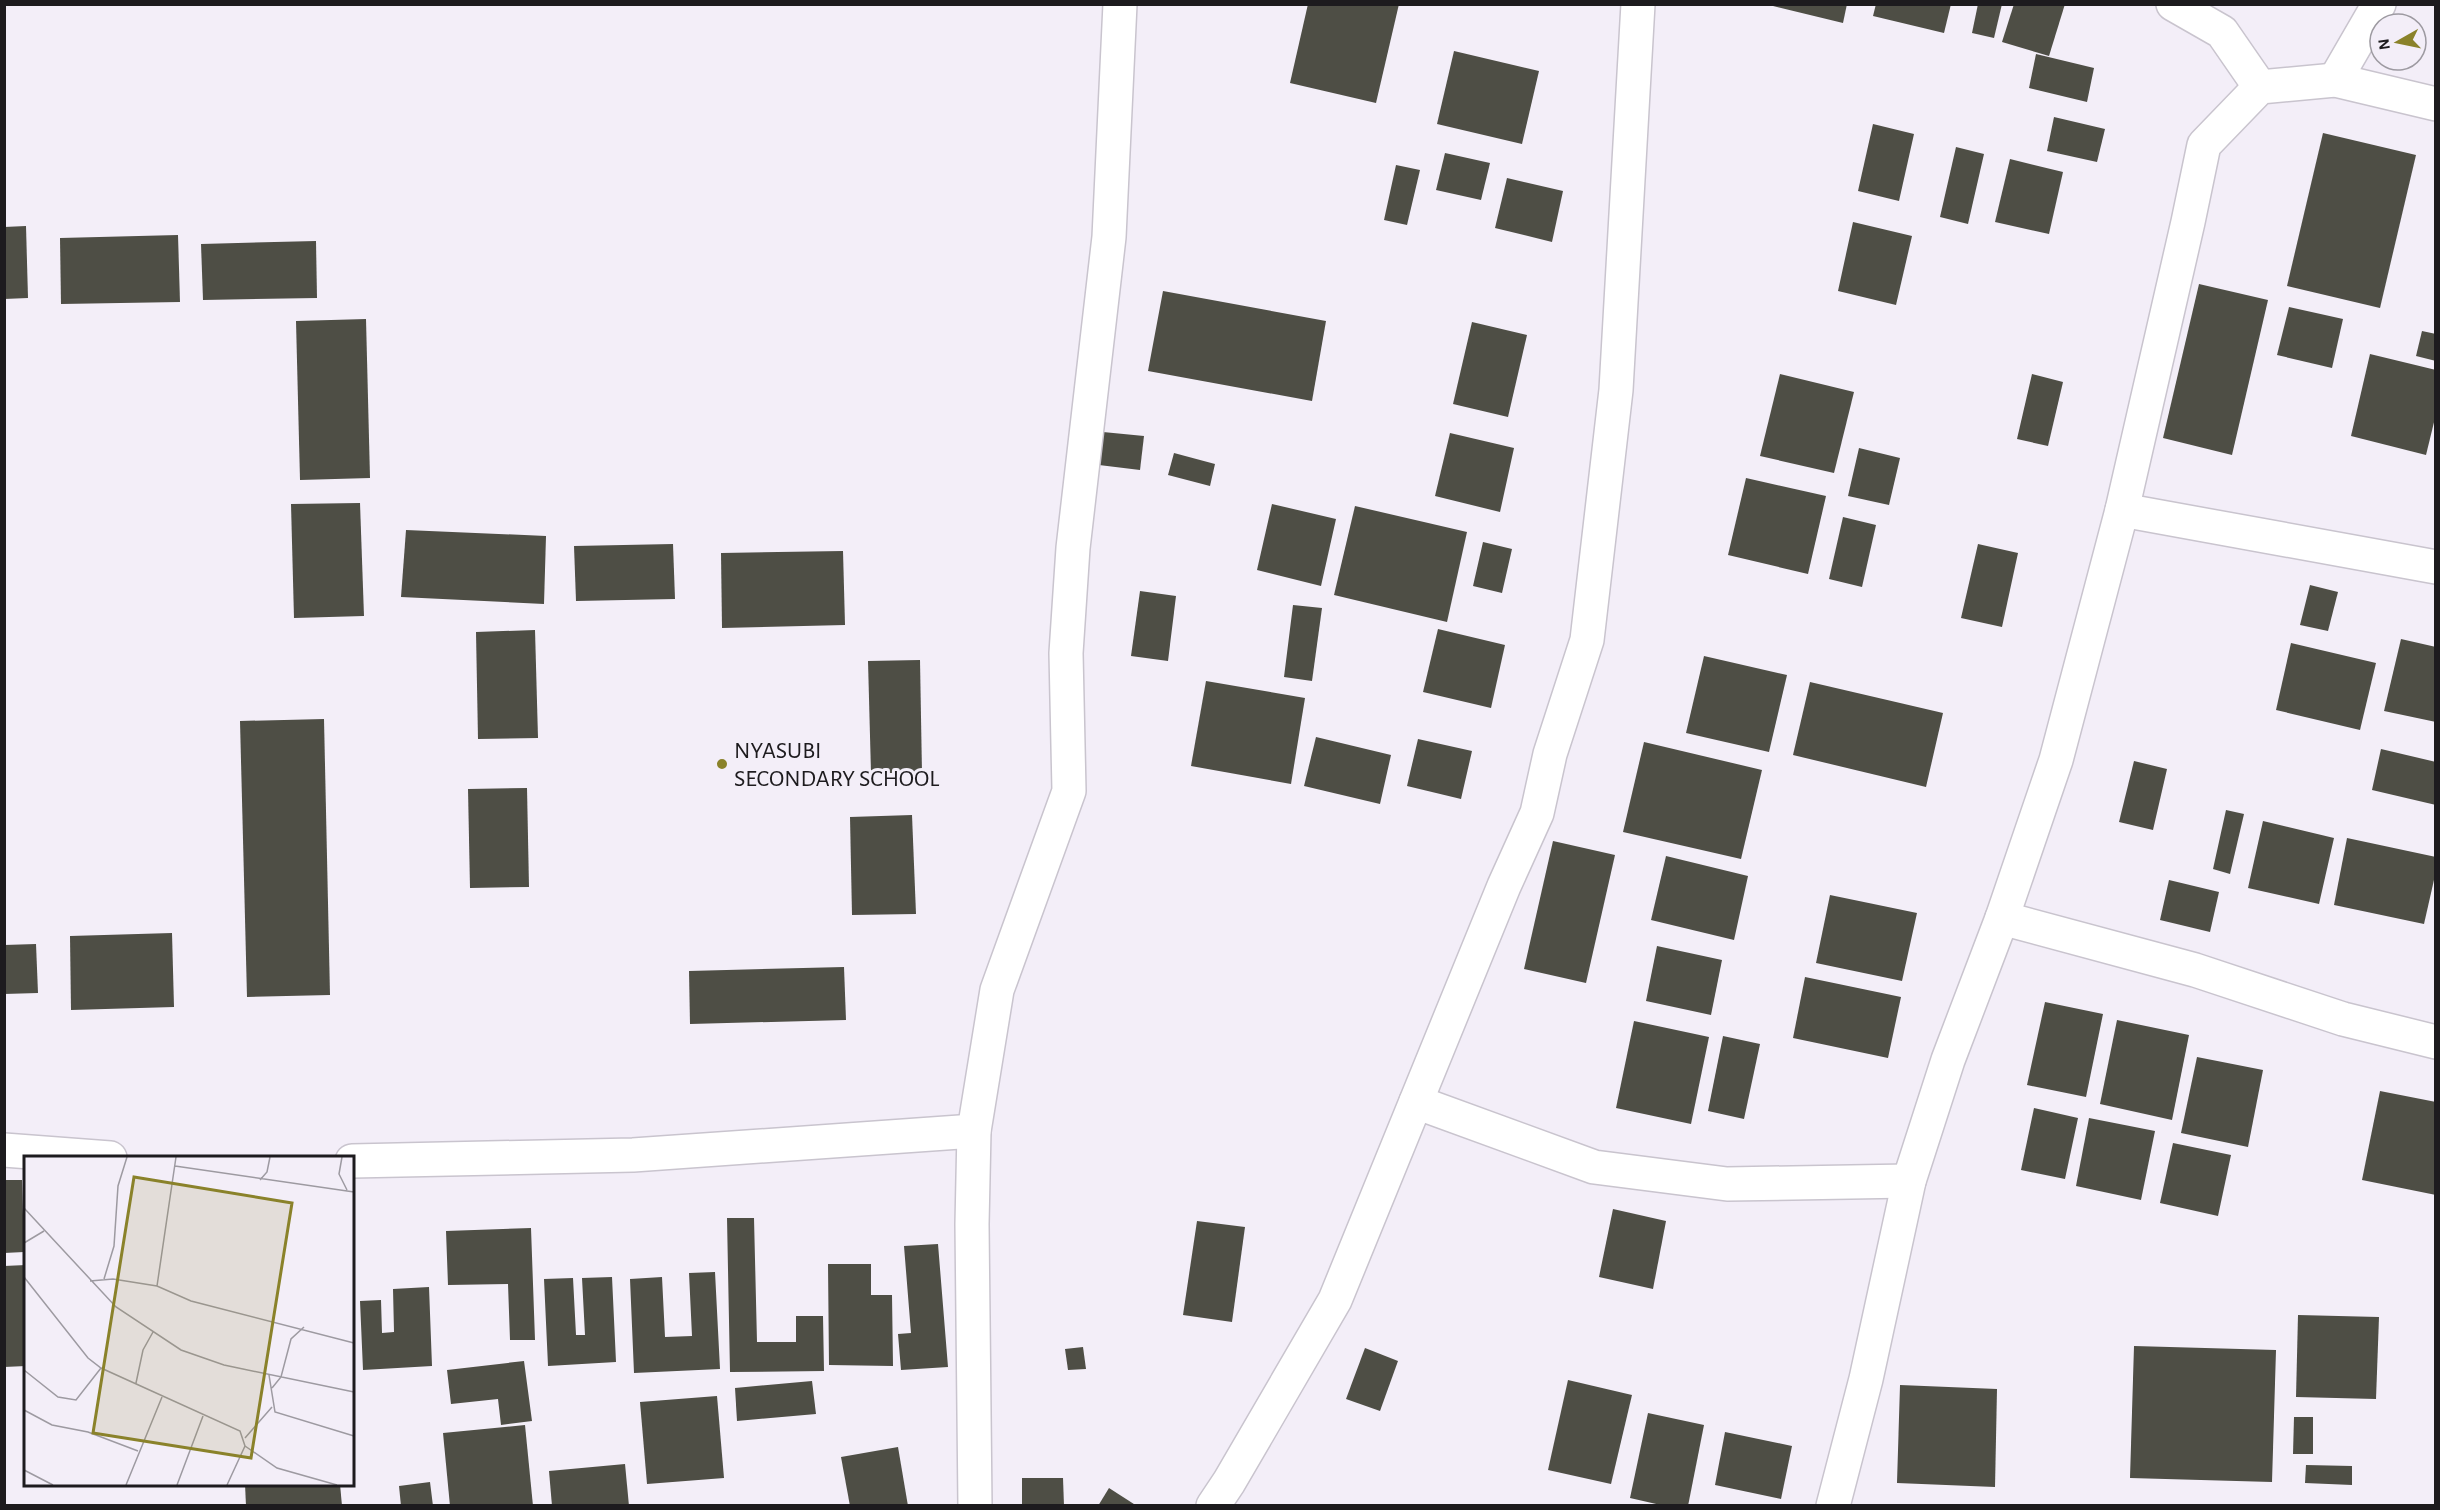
<svg xmlns="http://www.w3.org/2000/svg" width="2440" height="1510" font-family="'Alegreya Sans',sans-serif">
<rect width="100%" height="100%" fill="#f3eef8"/>
<g fill="#4e4e45">
<polygon points="1308,4 1399,4 1376,103 1290,83"/>
<polygon points="1765,4 1847,4 1843,23"/>
<polygon points="1876,4 1951,4 1944,33 1873,16"/>
<polygon points="1978,4 2002,4 1994,38 1972,33"/>
<polygon points="2014,4 2065,4 2049,56 2002,42"/>
<polygon points="1454,51 1539,71 1522,144 1437,124"/>
<polygon points="2036,54 2094,68 2087,102 2029,88"/>
<polygon points="2054,117 2105,129 2097,162 2047,151"/>
<polygon points="1873,124 1914,134 1899,201 1858,191"/>
<polygon points="2323,133 2416,155 2380,308 2287,286"/>
<polygon points="1956,147 1984,154 1968,224 1940,217"/>
<polygon points="1445,153 1490,163 1481,200 1436,190"/>
<polygon points="2010,159 2063,172 2049,234 1995,222"/>
<polygon points="1396,165 1420,170 1407,225 1384,220"/>
<polygon points="1507,178 1563,191 1552,242 1495,228"/>
<polygon points="1853,222 1912,236 1896,305 1838,291"/>
<polygon points="26,226 28,298 4,299 4,227"/>
<polygon points="178,235 180,302 61,304 60,238"/>
<polygon points="316,241 317,298 203,300 201,244"/>
<polygon points="2199,284 2268,300 2232,455 2163,438"/>
<polygon points="1163,291 1326,321 1312,401 1148,371"/>
<polygon points="2289,307 2343,319 2332,368 2277,355"/>
<polygon points="366,319 370,478 300,480 296,321"/>
<polygon points="1472,322 1527,335 1508,417 1453,404"/>
<polygon points="2422,331 2436,334 2436,361 2416,356"/>
<polygon points="2370,354 2436,370 2436,414 2426,455 2351,436"/>
<polygon points="1780,374 1854,392 1834,473 1760,456"/>
<polygon points="2032,374 2063,382 2048,446 2017,439"/>
<polygon points="1103,432 1144,436 1140,470 1099,465"/>
<polygon points="1450,433 1514,448 1500,512 1435,496"/>
<polygon points="1859,448 1900,458 1889,505 1848,496"/>
<polygon points="1174,453 1215,464 1210,486 1168,475"/>
<polygon points="1746,478 1826,496 1808,574 1728,555"/>
<polygon points="360,503 364,616 294,618 291,504"/>
<polygon points="1272,504 1336,519 1321,586 1257,570"/>
<polygon points="1355,506 1467,532 1447,622 1334,595"/>
<polygon points="1843,517 1876,525 1862,587 1829,579"/>
<polygon points="406,530 546,536 544,604 401,597"/>
<polygon points="1483,542 1512,549 1502,593 1473,586"/>
<polygon points="673,544 675,599 576,601 574,546"/>
<polygon points="1978,544 2018,553 2002,627 1961,618"/>
<polygon points="843,551 845,625 722,628 721,553"/>
<polygon points="2310,585 2338,592 2328,631 2300,625"/>
<polygon points="1140,591 1176,596 1168,661 1131,656"/>
<polygon points="1293,605 1322,608 1312,681 1284,677"/>
<polygon points="1438,629 1505,645 1491,708 1423,692"/>
<polygon points="535,630 538,738 478,739 476,632"/>
<polygon points="2401,639 2436,647 2436,722 2384,711"/>
<polygon points="2291,643 2376,663 2360,730 2276,710"/>
<polygon points="1704,656 1787,675 1769,752 1686,733"/>
<polygon points="920,660 922,773 871,773 868,661"/>
<polygon points="1206,681 1305,698 1291,784 1191,766"/>
<polygon points="1810,682 1943,713 1926,787 1793,755"/>
<polygon points="324,719 330,995 247,997 240,721"/>
<polygon points="1316,737 1391,755 1380,804 1304,786"/>
<polygon points="1418,739 1472,751 1461,799 1407,786"/>
<polygon points="1644,742 1762,770 1741,859 1623,832"/>
<polygon points="2381,749 2436,762 2436,805 2372,790"/>
<polygon points="2134,761 2167,769 2153,830 2119,822"/>
<polygon points="527,788 529,887 470,888 468,789"/>
<polygon points="2226,810 2244,814 2230,874 2213,869"/>
<polygon points="912,815 916,914 852,915 850,817"/>
<polygon points="2263,821 2334,838 2319,904 2248,888"/>
<polygon points="2347,838 2436,857 2436,871 2424,924 2334,905"/>
<polygon points="1553,841 1615,855 1586,983 1524,969"/>
<polygon points="1666,856 1748,876 1734,940 1651,920"/>
<polygon points="2169,880 2219,892 2210,932 2160,920"/>
<polygon points="1830,895 1917,913 1902,981 1816,963"/>
<polygon points="172,933 174,1007 71,1010 70,936"/>
<polygon points="36,944 38,993 4,994 4,945"/>
<polygon points="1657,946 1722,960 1711,1015 1646,1001"/>
<polygon points="844,967 846,1020 690,1024 689,971"/>
<polygon points="1805,977 1901,997 1888,1058 1793,1038"/>
<polygon points="2045,1002 2103,1014 2086,1097 2027,1085"/>
<polygon points="2117,1020 2189,1035 2172,1120 2100,1104"/>
<polygon points="1634,1021 1709,1037 1691,1124 1616,1108"/>
<polygon points="1723,1036 1760,1044 1744,1119 1708,1111"/>
<polygon points="2197,1057 2263,1070 2248,1147 2181,1133"/>
<polygon points="2380,1091 2436,1102 2436,1195 2362,1180"/>
<polygon points="2034,1108 2078,1118 2065,1179 2021,1170"/>
<polygon points="2089,1118 2155,1131 2141,1200 2076,1186"/>
<polygon points="2173,1143 2231,1155 2218,1216 2160,1203"/>
<polygon points="4,1180 22,1180 24,1252 4,1253"/>
<polygon points="1613,1209 1666,1221 1653,1289 1599,1277"/>
<polygon points="727,1218 754,1218 757,1342 796,1342 796,1316 823,1316 824,1371 730,1372"/>
<polygon points="1197,1221 1245,1227 1232,1322 1183,1315"/>
<polygon points="531,1228 535,1340 510,1340 508,1284 448,1285 446,1231"/>
<polygon points="938,1244 948,1367 901,1370 898,1334 911,1333 904,1246"/>
<polygon points="828,1264 871,1264 871,1295 892,1295 893,1366 829,1365"/>
<polygon points="26,1265 26,1366 4,1367 4,1266"/>
<polygon points="715,1272 720,1369 634,1373 630,1279 662,1277 665,1337 692,1336 689,1273"/>
<polygon points="612,1277 616,1362 548,1366 544,1279 573,1278 576,1335 585,1335 582,1278"/>
<polygon points="429,1287 432,1366 363,1370 360,1301 381,1300 382,1333 394,1332 393,1289"/>
<polygon points="2298,1315 2379,1317 2376,1399 2296,1397"/>
<polygon points="2134,1346 2276,1350 2272,1482 2130,1478"/>
<polygon points="1083,1347 1086,1369 1068,1370 1065,1349"/>
<polygon points="1365,1348 1398,1361 1380,1411 1346,1399"/>
<polygon points="524,1361 532,1421 501,1425 498,1399 451,1404 447,1370"/>
<polygon points="1568,1380 1632,1395 1611,1484 1548,1470"/>
<polygon points="812,1381 816,1414 737,1421 735,1388"/>
<polygon points="1900,1385 1997,1389 1995,1487 1897,1483"/>
<polygon points="717,1396 724,1478 647,1484 640,1402"/>
<polygon points="1648,1413 1704,1425 1688,1506 1665,1506 1630,1498"/>
<polygon points="2294,1417 2313,1417 2313,1454 2293,1454"/>
<polygon points="525,1425 533,1506 450,1506 443,1433"/>
<polygon points="1725,1432 1792,1446 1781,1499 1715,1485"/>
<polygon points="898,1447 908,1506 850,1506 841,1457"/>
<polygon points="625,1464 629,1506 552,1506 549,1471"/>
<polygon points="2306,1465 2352,1466 2352,1485 2305,1483"/>
<polygon points="1022,1478 1063,1478 1064,1506 1022,1506"/>
<polygon points="430,1482 433,1506 401,1506 399,1486"/>
<polygon points="245,1484 340,1484 342,1506 246,1506"/>
<polygon points="1109,1488 1137,1506 1098,1506"/>
</g>
<g fill="none" stroke-linecap="round" stroke-linejoin="round">
<defs>
<g id="street">
<polyline points="2173,4 2222,32 2260,87"/>
<polyline points="2335,80 2379,4"/>
<polyline points="2122,510 2436,567"/>
<polyline points="2002,918 2195,970 2343,1019 2436,1042"/>
<polyline points="1416,1102 1594,1167 1727,1184 1909,1181"/>
<polyline points="4,1150 110,1158"/>
<polyline points="352,1161 633,1155 974,1131"/>
<polyline points="975,1506 972,1224 974,1131 997,990 1069,791 1066,653 1073,548 1109,237 1120,4"/>
<polyline points="1833,1506 1866,1379 1909,1181 1948,1060 2002,918 2056,760 2122,510 2188,222 2204,145 2260,87 2335,80 2436,104"/>
</g>
<polyline id="secondary" points="1213,1506 1229,1482 1335,1300 1504,886 1537,813 1550,754 1587,640 1616,390 1638,4"/>
</defs>
<use href="#street" stroke="#c9c4ce" stroke-width="36"/>
<use href="#secondary" stroke="#c9c4ce" stroke-width="36"/>
<use href="#street" stroke="#fff" stroke-width="33"/>
<use href="#secondary" stroke="#fff" stroke-width="33"/>
</g>
<circle fill="#8a822a" stroke="#f3eef8" stroke-width="2" cx="722" cy="764" r="6"/>
<g text-anchor="middle" stroke-width="6" stroke-linejoin="round" paint-order="stroke">
<g font-size="24" fill="#1d1b1e" stroke="#f3eef8" text-anchor="start">
<text x="734" y="758">NYASUBI<tspan x="734" dy="28">SECONDARY SCHOOL</tspan></text>
</g>
</g>
<g transform="translate(24 1156)">
<rect width="330" height="330" fill="#f3eef8"/>
<path fill="none" stroke="#9d9aa1" stroke-width="1.5" d="M318,1L315,18L323,34M151,10L330,36M236,24L243,16L246,1M0,52L92,151L157,194L200,209L330,236M0,87L20,75M0,121L64,202L77,212L216,275L221,290L203,329M80,123L90,90L94,30L103,1M66,125L89,123L133,130L167,145L330,187M133,130L152,1M0,214L34,241L52,244L77,212M245,219L251,256L330,280M112,227L119,194L129,176M248,232L257,221L267,183L280,171M0,254L28,269L64,276L114,295M221,282L248,251M221,290L253,312L313,329M0,314L29,329M102,329L138,241M153,329L179,260"/>
<path fill="#8a822a" fill-opacity="0.15" stroke="#8a822a" stroke-width="3" d="M110,21L268,47L227,302L69,277Z"/>
<rect width="330" height="330" fill="none" stroke="#1d1b1e" stroke-width="3"/>
</g>
<rect width="2440" height="1510" fill="none" stroke="#1d1b1e" stroke-width="12"/>
<g transform="translate(2398 42) rotate(261)"><circle r="28" fill="#f3eef8" stroke="#9d9aa1" stroke-width="1.5"/>
<path d="M0-4.5L10 22L0 15L-10 22Z" fill="#8a822a"/>
<text y="-9" font-size="16" font-weight="bold" text-anchor="middle" fill="#1d1b1e">N</text>
</g>
</svg>
